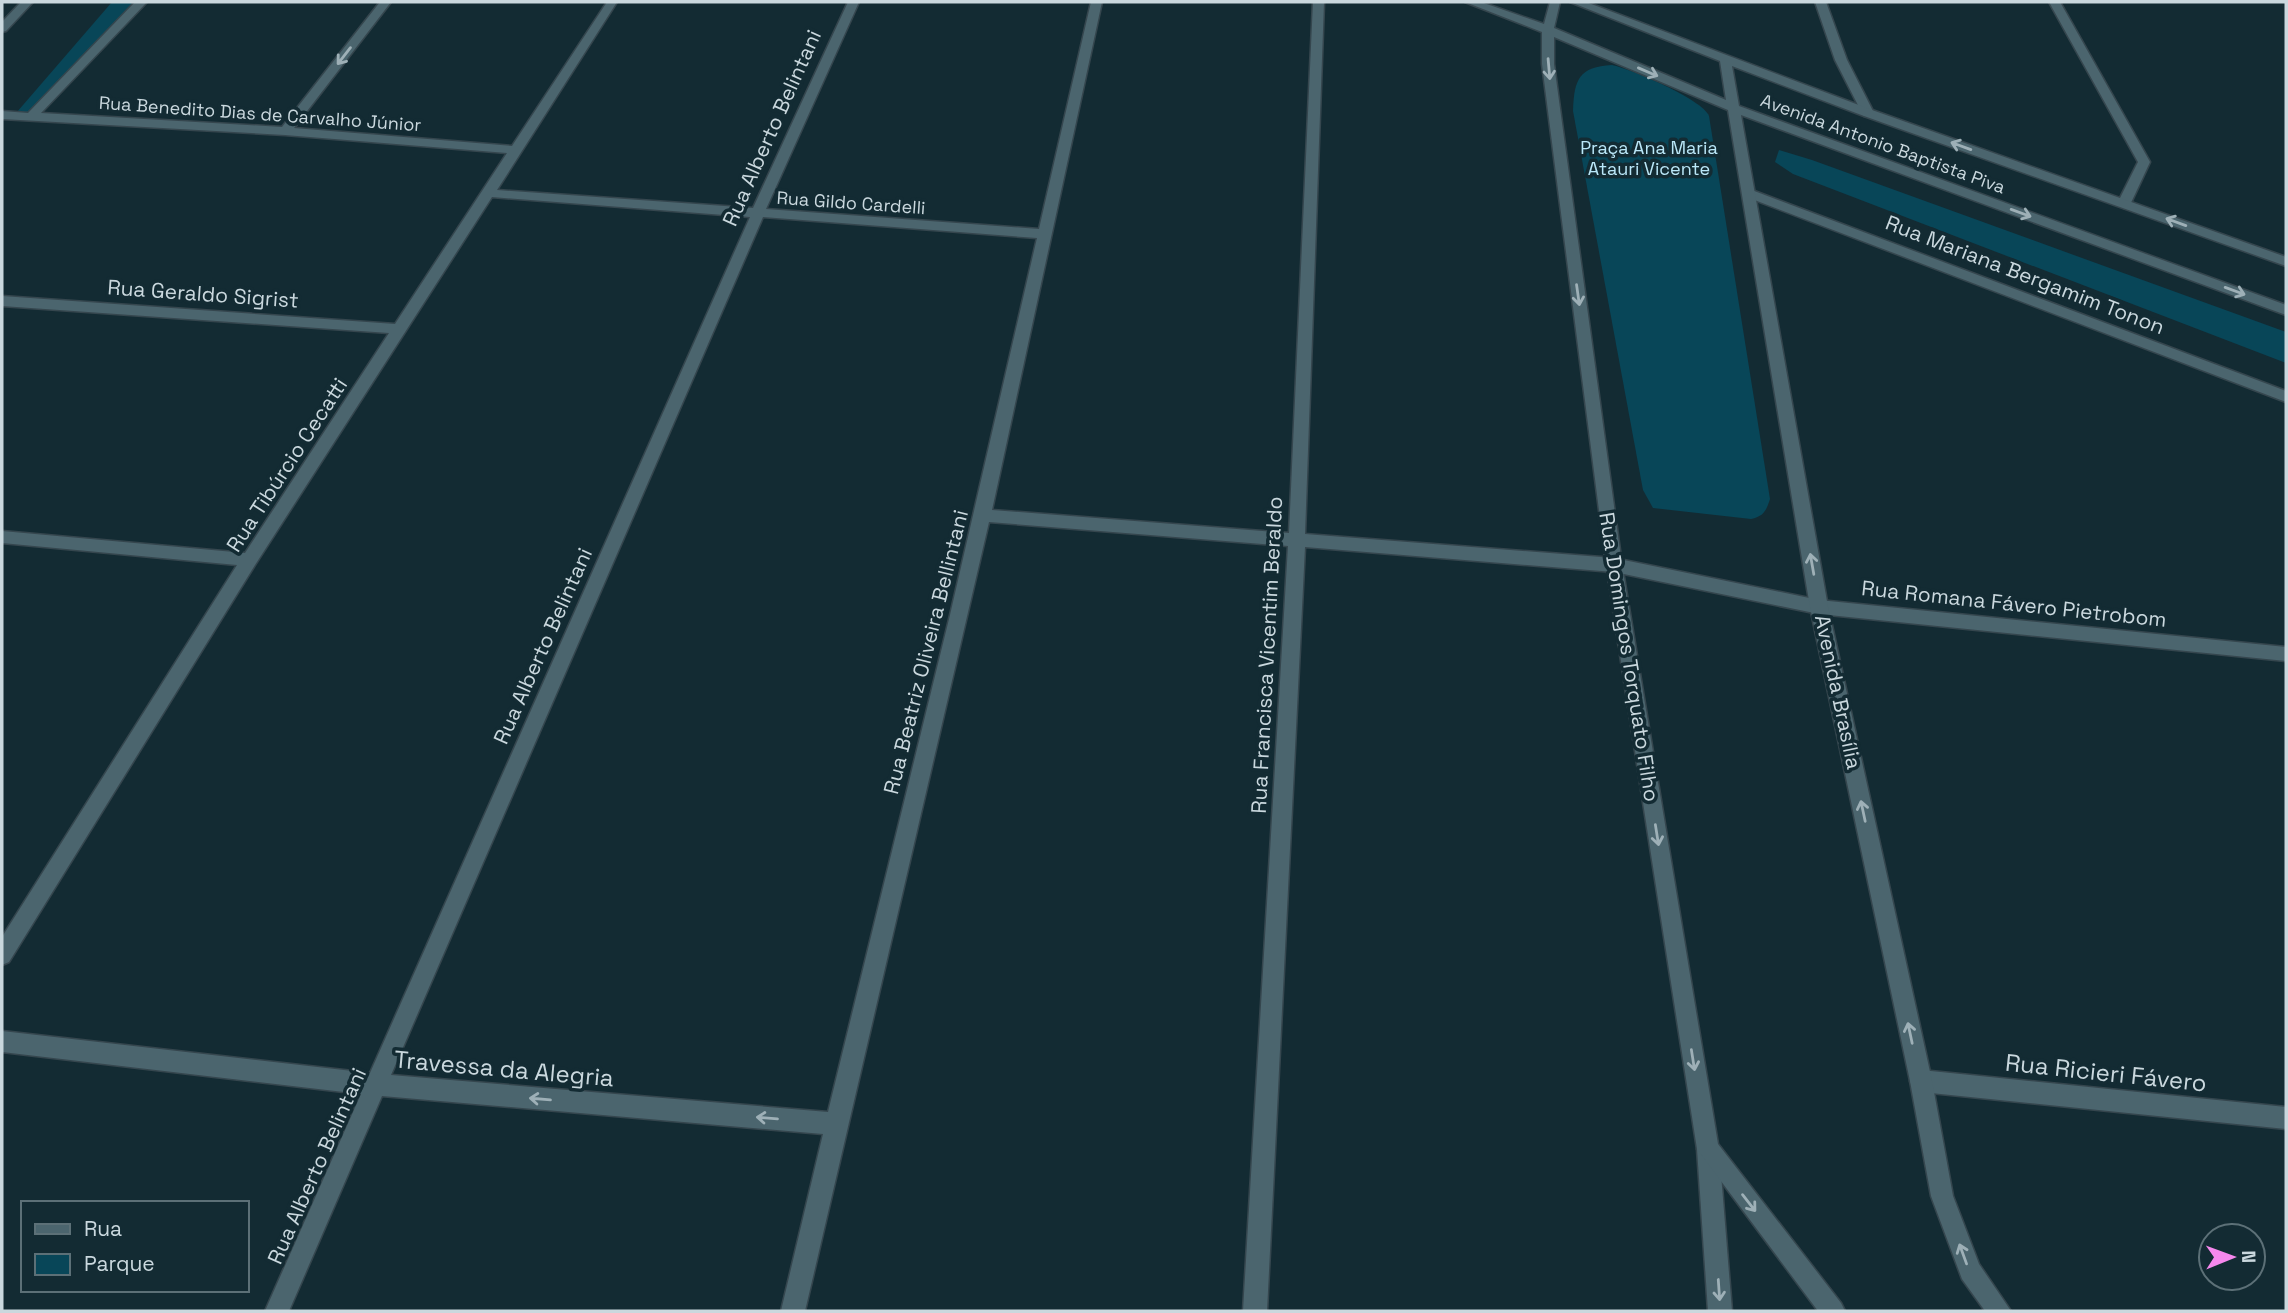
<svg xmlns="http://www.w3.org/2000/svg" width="2288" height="1313" font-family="'Space Grotesk',sans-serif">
<rect width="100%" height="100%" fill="#132b33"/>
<g fill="#084658">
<polygon points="112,2 137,2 31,113 17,112"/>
<path d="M1612,65C1631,69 1702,99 1709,116L1770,499C1766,511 1764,516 1751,519L1653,508L1643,490L1573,111C1574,79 1579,67 1612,65Z"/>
<polygon points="1779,150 1812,160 2286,332 2286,363 1793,174 1775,162"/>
</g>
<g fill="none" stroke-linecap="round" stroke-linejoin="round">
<defs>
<g id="minor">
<polygon points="21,2 33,2 6,31 2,32 2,22"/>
<path d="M135,2H147L41,113L282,127L380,2H391L294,128L512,146L607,2H617L497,190L753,208L848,2H859L766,209L1039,229L1091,2H1102L992,510L1289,533L1313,2H1324L1305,534L1614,558L1819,600L2286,647V661L1819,614L1614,572L1305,547L1267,1311H1243L1288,546L989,522L805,1311H781L823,1134L382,1096L289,1311H265L361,1094L2,1052V1031L370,1073L750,217L492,197L255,565L9,962L2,965V937L237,565L2,543V531L245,553L389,333L2,306V296L395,324L507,153L285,135L2,119V111L28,113ZM763,217L1037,238L950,615L828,1112L391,1075Z"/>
<polygon points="1815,2 1826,2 1847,60 1874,113 1872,116 1864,116 1862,113 1835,60"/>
<polygon points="2049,2 2060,2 2150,162 2129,207 2124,208 2117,204 2138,162"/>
<polygon points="1749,189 2286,391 2286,402 1744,196 1744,190"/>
<polygon points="1921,1070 2286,1107 2286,1129 1921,1092 1913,1089 1910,1081 1913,1073"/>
<polygon points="1708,1138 1716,1141 1719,1149 1732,1311 1708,1311 1697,1149 1700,1141"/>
</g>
<polygon id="secondary" points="1465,2 1481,2 1544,24 1550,2 1560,2 1554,28 1726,100 1720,61 1570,2 1586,2 1872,110 2286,257 2286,266 1864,116 1732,66 1739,106 2286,305 2286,315 1741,115 1828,607 1932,1081 1953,1196 1979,1264 2011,1311 1985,1311 1962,1279 1931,1196 1910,1081 1810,607 1728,110 1554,37 1554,64 1622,565 1718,1144 1841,1303 1845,1311 1818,1311 1697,1149 1606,565 1542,64 1542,32"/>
</defs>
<use href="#minor" stroke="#35464e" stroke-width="3"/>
<use href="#secondary" stroke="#35464e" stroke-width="3"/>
<use href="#minor" fill="#4b656e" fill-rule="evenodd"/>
<use href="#secondary" fill="#4b656e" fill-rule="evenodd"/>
</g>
<defs><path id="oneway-shaft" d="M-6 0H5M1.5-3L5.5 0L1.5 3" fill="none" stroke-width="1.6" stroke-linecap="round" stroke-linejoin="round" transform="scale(1.75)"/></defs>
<g stroke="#9eb0b7">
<use href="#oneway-shaft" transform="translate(344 56) rotate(128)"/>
<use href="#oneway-shaft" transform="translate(1549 69) rotate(85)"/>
<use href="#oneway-shaft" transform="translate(1648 72) rotate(23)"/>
<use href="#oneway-shaft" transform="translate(1961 146) rotate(-160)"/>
<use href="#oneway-shaft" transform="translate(2021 213) rotate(20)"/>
<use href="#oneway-shaft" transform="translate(2176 222) rotate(-160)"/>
<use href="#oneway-shaft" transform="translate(2235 291) rotate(20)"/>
<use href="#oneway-shaft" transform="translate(1578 295) rotate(82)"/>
<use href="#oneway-shaft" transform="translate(1812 564) rotate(-100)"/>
<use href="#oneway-shaft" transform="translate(1863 811) rotate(-102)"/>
<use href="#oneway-shaft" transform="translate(1657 835) rotate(81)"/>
<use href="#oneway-shaft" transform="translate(1910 1033) rotate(-102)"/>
<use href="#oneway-shaft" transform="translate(1693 1060) rotate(81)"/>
<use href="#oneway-shaft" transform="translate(540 1099) rotate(-175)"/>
<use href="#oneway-shaft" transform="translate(767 1118) rotate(-175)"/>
<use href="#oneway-shaft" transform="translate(1749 1203) rotate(52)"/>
<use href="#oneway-shaft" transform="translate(1963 1254) rotate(-110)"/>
<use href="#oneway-shaft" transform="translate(1719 1290) rotate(86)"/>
</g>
<g text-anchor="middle" stroke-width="7" stroke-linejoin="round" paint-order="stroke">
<g font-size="18" fill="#cad8de" stroke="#132b33">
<text transform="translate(260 114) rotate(4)" y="6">Rua Benedito Dias de Carvalho Júnior</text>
<text transform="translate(1883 144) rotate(20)" y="6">Avenida Antonio Baptista Piva</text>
<text transform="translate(851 203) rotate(4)" y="6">Rua Gildo Cardelli</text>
</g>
<g font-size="18" fill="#bae7f8" stroke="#132b33">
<text x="1649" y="154">Praça Ana Maria<tspan x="1649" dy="21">Atauri Vicente</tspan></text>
</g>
<g font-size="21" fill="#cad8de" stroke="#132b33">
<text transform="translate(772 128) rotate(-66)" y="7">Rua Alberto Belintani</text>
<text transform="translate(2025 275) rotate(21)" y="7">Rua Mariana Bergamim Tonon</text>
<text transform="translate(203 294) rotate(4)" y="7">Rua Geraldo Sigrist</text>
<text transform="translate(287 465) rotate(-57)" y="7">Rua Tibúrcio Cecatti</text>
<text transform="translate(2014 604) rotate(6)" y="7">Rua Romana Fávero Pietrobom</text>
<text transform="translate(543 646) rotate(-66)" y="7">Rua Alberto Belintani</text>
<text transform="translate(926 652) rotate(-76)" y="7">Rua Beatriz Oliveira Bellintani</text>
<text transform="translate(1267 655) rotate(-87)" y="7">Rua Francisca Vicentim Beraldo</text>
<text transform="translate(1629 657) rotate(81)" y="7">Rua Domingos Torquato Filho</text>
<text transform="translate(1838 692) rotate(78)" y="7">Avenida Brasília</text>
<text transform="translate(317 1166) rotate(-66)" y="7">Rua Alberto Belintani</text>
</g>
<g font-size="24" fill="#cad8de" stroke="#132b33">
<text transform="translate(504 1069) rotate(5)" y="8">Travessa da Alegria</text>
<text transform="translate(2106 1073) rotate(6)" y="8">Rua Ricieri Fávero</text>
</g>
</g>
<rect width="2288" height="1313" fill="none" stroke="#cad8de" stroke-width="7"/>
<rect x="21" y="1201" width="228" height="91" fill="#132b33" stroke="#5c7077" stroke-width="2"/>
<rect x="35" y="1224" width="35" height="10" fill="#4b656e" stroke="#5c7077" stroke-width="2"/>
<text x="84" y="1236" font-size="21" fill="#cad8de">Rua</text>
<rect x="35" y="1254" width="35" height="21" fill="#084658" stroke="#5c7077" stroke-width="2"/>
<text x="84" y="1271" font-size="21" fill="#cad8de">Parque</text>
<g transform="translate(2232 1257) rotate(89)"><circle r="33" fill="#132b33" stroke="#5c7077" stroke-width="2"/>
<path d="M0-5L12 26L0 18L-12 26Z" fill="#f688ed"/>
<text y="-10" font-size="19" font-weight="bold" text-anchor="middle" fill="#cad8de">N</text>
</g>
</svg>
